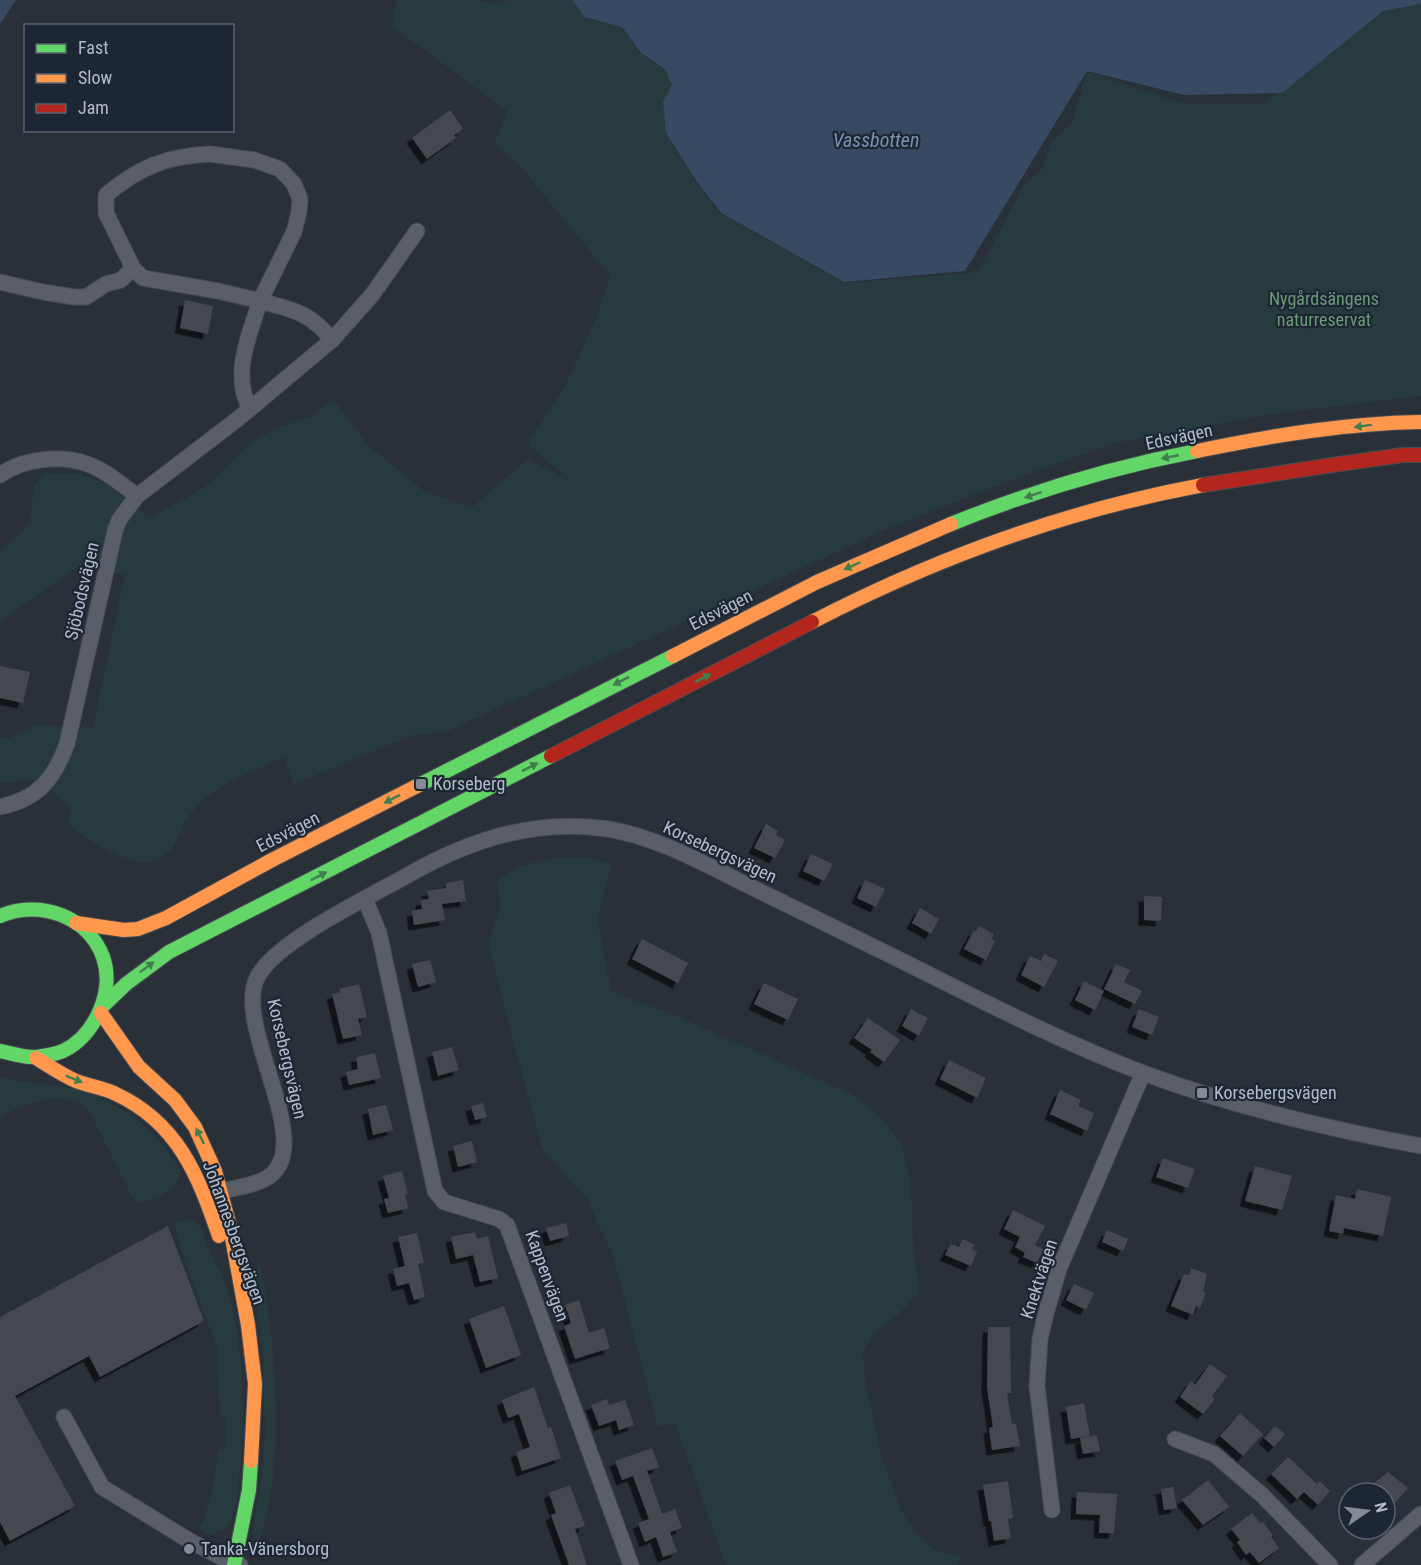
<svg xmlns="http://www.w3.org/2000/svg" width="1421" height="1565" font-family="'Roboto Condensed',sans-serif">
<defs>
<filter id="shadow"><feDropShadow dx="-5.5" dy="5.5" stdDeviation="0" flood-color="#0009"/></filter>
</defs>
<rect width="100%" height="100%" fill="#2a3038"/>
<g fill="#273a3e">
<path d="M397,0H475L496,4L509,0H572L585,17L596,21H605L622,27L640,53L665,69L672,85L663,102L666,133L696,183L720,213L844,283L978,272L1024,185L1041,171L1051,143L1073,122L1086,71L1185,104H1264L1383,8L1421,0V396L1272,414L1114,443L1001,484L887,529L448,731L413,735L294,784L284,757C259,769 222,782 202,801C197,806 191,813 187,819C181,829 178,841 170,851C164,857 148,863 140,862C118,858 82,838 68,822L71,808L40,780L15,781L0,783V738L7,739L38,725L93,728L125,575L75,568L0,622V552L30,524L34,486L44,473H77L107,484L149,518L204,488L241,452L258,438L275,429L312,416L334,400L368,445L424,491L471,508L528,459L569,480L528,444L565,386L598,314L610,276L522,168L495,143L507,111L392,26L394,7Z"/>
<path d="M581,857L612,864L597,919L611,991L679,1017L853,1095L883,1119L901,1144L911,1185L913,1240L919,1292L897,1316L874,1332L863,1352L865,1381L882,1458L901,1510L917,1535L936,1551L961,1556L959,1565H726L675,1423L657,1426L614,1258L587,1199L542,1149L488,944L500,909L498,880C530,859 544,859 581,857Z"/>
<path d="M0,1077C27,1084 56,1084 83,1091C90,1092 97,1097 104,1100C139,1116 162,1138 181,1172C177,1191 155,1200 137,1203L130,1193L90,1112C70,1086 24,1103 0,1117Z"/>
<path d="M190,1219C202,1223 206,1242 211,1253C215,1263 221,1273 225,1283C244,1337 246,1413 240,1470C238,1490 237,1512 227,1528L209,1535L201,1531L199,1527L202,1525L212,1492L219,1450L226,1447V1418L220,1417L217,1347L182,1253L174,1223Z"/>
<path d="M259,1262C266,1288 269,1316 272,1343C278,1410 280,1483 257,1547L253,1541L252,1532L261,1483L265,1433L263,1355L254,1279Z"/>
</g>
<g fill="#384963">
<polygon points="0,0 16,0 0,24"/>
<polygon points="572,0 1421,0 1421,4 1383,11 1282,93 1184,95 1087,71 965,271 844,282 721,213 697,182 666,133 663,102 672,85 665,69 641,53 622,27 585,17"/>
</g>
<g fill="#444950" filter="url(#shadow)">
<polygon points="450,110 463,129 454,135 456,138 427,159 412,138"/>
<polygon points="185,300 213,306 208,334 180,328"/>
<polygon points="0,666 30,672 23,703 0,698"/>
<polygon points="766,824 778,831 776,835 785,840 775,858 754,848"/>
<polygon points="811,854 833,864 824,881 803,871"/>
<polygon points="463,880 466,901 442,904 445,920 414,925 412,911 422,909 421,900 429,899 427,891 446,888 446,883"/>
<polygon points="865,880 885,889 876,907 857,898"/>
<polygon points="1144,896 1162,897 1161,921 1144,920"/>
<polygon points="920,908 939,919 931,934 912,923"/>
<polygon points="979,926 994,934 991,939 995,941 986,960 964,949 974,930 976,932"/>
<polygon points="642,939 688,963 678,983 632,959"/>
<polygon points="1044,954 1058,961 1044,987 1021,975 1030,956 1041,961"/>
<polygon points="430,960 436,982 418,987 412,964"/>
<polygon points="1116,964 1130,970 1124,982 1142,991 1135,1004 1104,989"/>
<polygon points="1084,981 1104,991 1095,1010 1075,1000"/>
<polygon points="764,983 798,999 788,1020 754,1004"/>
<polygon points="359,984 367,1017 358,1019 362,1035 343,1039 332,994 340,992 339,989"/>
<polygon points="911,1009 928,1018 919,1036 902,1026"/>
<polygon points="1139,1009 1159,1017 1152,1035 1132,1027"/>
<polygon points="868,1018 900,1040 884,1062 870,1052 872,1050 854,1038"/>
<polygon points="452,1047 459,1070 438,1076 432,1052"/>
<polygon points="375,1053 381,1078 349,1085 346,1072 358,1069 356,1057"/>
<polygon points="949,1060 986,1078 977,1098 940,1079"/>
<polygon points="1060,1090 1081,1100 1078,1106 1094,1113 1087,1131 1050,1114"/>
<polygon points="483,1103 487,1117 475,1120 471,1106"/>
<polygon points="386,1105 393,1130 373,1135 368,1109"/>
<polygon points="472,1141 477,1162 458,1167 453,1146"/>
<polygon points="1163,1158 1195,1169 1188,1188 1156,1177"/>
<polygon points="1255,1166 1292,1176 1282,1210 1245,1201"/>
<polygon points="402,1171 408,1194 405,1194 408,1208 388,1213 384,1199 389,1198 383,1176"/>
<polygon points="1357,1189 1391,1197 1383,1236 1344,1228 1343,1234 1329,1231 1336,1195 1355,1199"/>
<polygon points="1013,1210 1045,1226 1035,1245 1044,1249 1037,1263 1023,1257 1025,1253 1015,1247 1020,1237 1004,1229"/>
<polygon points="566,1223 569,1236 550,1241 546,1228"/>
<polygon points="168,1226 204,1321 100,1377 89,1356 15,1396 75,1506 10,1541 0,1522 0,1317"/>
<polygon points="1107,1230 1128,1239 1123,1251 1102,1242"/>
<polygon points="475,1232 477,1239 488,1236 498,1278 480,1282 473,1255 456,1259 451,1237"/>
<polygon points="417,1233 424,1263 418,1264 425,1297 414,1300 409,1283 397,1286 393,1269 405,1266 398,1237"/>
<polygon points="963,1239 975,1245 972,1249 977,1252 971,1266 945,1255 951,1244 959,1247"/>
<polygon points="1191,1268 1207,1274 1203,1292 1206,1293 1200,1308 1196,1306 1193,1315 1171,1306 1184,1274 1189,1275"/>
<polygon points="1074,1284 1094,1293 1086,1310 1066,1300"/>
<polygon points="579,1300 589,1333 604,1328 610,1348 575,1359 564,1326 571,1323 565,1305"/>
<polygon points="504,1306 521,1355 486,1368 469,1319"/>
<polygon points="988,1327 1010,1327 1011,1393 1007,1393 1012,1424 1016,1424 1020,1446 992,1450 989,1428 993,1427 987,1387"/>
<polygon points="1210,1364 1227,1376 1212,1396 1215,1399 1203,1414 1180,1397 1191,1381 1195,1385"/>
<polygon points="534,1387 548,1428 551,1427 561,1458 522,1471 516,1452 530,1447 519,1414 508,1418 502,1400"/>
<polygon points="607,1399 609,1405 625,1400 634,1425 619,1430 616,1420 599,1426 591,1405"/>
<polygon points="1084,1403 1090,1436 1071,1439 1066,1407"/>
<polygon points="1240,1413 1263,1434 1243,1456 1220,1436"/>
<polygon points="1275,1426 1285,1434 1274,1447 1264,1438"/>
<polygon points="1097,1435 1100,1451 1083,1454 1080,1438"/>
<polygon points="652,1448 659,1467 647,1471 662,1514 675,1509 682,1528 670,1532 677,1552 663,1557 656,1537 645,1542 638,1523 649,1519 633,1476 622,1480 615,1461"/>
<polygon points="1288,1457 1317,1484 1320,1481 1330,1491 1318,1505 1304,1492 1297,1499 1271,1474"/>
<polygon points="1388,1472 1408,1488 1385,1515 1385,1493 1362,1493"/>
<polygon points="1208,1480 1229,1507 1203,1525 1182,1500"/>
<polygon points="1008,1481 1013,1518 1008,1519 1011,1538 994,1541 991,1521 989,1521 983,1485"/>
<polygon points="570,1485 585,1526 575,1529 587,1565 569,1565 551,1515 556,1513 549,1493"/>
<polygon points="1173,1487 1177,1508 1164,1510 1161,1489"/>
<polygon points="1077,1492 1117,1494 1114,1533 1099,1533 1100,1515 1076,1514"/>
<polygon points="1252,1513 1261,1524 1263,1522 1273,1535 1271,1537 1279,1548 1259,1563 1250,1552 1246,1555 1237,1542 1240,1540 1231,1529"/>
</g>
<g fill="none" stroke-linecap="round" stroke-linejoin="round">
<defs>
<g id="street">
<path d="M210,154L254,160L280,169L294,184L300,199L299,212L294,232L260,301L218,291L143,278L133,268L106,213V195C139,167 167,156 210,154Z"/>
<polyline points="0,282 43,292 74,297 86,297 106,284 121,280 133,268"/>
<path d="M249,407C232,373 249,336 260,301C293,310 310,312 332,340"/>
<path d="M0,475C24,458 63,454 90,465C108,472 122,485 137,496"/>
<path d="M0,807C38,799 54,779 67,744L115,531L119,520L137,496L239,418L332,340L372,295L417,231"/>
<polyline points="365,899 379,933 435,1191 444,1202 499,1219 507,1225 631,1565"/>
<path d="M221,1191C235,1188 252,1186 265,1179C322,1149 230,1025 258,976C278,940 371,896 410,874C471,839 537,818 608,829C656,837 701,862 743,883C792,907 840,931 888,954C973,996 1058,1041 1146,1074C1235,1107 1328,1129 1421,1146"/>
<polyline points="64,1417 102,1487 190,1541 234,1564 240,1565"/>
<polyline points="1175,1439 1214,1454 1262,1495 1330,1565"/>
<polyline points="1052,1510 1037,1386 1040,1339 1046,1313 1059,1269 1143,1073"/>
<polyline points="1362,1565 1421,1514"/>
</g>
<g id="fast">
<path d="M951,524C1030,492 1113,467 1197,451"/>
<polyline points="415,787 673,656"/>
<path d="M0,916C39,899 88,916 103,957C115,991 95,1036 63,1051C56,1054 44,1056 36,1057C25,1058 11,1053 0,1051"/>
<polyline points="103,1006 126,984 169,952 551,756"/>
<polyline points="234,1565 249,1490 251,1461"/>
</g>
<g id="slow">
<path d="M1197,451C1270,436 1346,423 1421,422"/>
<path d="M812,622C934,559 1068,510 1203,485"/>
<polyline points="673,656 817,582 951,524"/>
<polyline points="76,923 124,930 138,929 166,918 272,860 415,787"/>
<polyline points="101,1013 139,1067 175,1100 195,1127 215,1171 230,1227 248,1325 255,1384 251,1461"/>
<path d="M36,1058C49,1066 62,1075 76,1081C89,1086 104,1088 116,1094C178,1123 198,1175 219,1236"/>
</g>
<g id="jam">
<polyline points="1203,485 1332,465 1403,455 1421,455"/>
<polyline points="551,756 812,622"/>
</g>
</defs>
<use href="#street" stroke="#484c53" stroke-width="17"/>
<use href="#fast" stroke="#484c53" stroke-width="16"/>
<use href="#slow" stroke="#484c53" stroke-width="16"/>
<use href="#jam" stroke="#484c53" stroke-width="16"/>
<use href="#street" stroke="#5a5e66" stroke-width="15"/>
<use href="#fast" stroke="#63d668" stroke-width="14"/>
<use href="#slow" stroke="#ff974d" stroke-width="14"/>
<use href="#jam" stroke="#b3261e" stroke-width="14"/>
</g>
<defs><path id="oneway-solid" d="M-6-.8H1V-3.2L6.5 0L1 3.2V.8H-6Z" transform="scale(1.5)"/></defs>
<g fill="#407e4e">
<use href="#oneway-solid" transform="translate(1363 426) rotate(173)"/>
<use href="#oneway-solid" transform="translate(1170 457) rotate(169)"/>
<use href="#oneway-solid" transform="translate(1033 495) rotate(162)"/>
<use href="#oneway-solid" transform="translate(852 566) rotate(156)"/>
<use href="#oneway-solid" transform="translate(703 678) rotate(-27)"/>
<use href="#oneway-solid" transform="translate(621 681) rotate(153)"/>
<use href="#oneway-solid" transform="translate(530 767) rotate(-27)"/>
<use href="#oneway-solid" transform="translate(392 799) rotate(153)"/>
<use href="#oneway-solid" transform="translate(319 876) rotate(-27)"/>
<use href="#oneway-solid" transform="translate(147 967) rotate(-37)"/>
<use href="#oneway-solid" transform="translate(74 1079) rotate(22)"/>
<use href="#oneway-solid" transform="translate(200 1136) rotate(-117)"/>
</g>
<g fill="#848b96" stroke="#1d2633" stroke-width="2">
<rect x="415" y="778" width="12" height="12" rx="3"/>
<rect x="1196" y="1087" width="12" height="12" rx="3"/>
<circle cx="189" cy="1549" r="6"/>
</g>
<g text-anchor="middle" stroke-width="4.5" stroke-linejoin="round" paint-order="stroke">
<g font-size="18" fill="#6b9a76" stroke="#1d2633">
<text x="1324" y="305">Nygårdsängens<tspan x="1324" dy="21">naturreservat</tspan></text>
</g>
<g font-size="18" fill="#b4bcc9" stroke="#1d2633">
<text transform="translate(1179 437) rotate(-12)" y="6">Edsvägen</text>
<text transform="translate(82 591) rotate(-77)" y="6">Sjöbodsvägen</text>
<text transform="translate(721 610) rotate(-27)" y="6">Edsvägen</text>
<text transform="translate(288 832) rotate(-27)" y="6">Edsvägen</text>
<text transform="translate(720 852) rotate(25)" y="6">Korsebergsvägen</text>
<text transform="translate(287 1059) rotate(77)" y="6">Korsebergsvägen</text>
<text transform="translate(234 1233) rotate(70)" y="6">Johannesbergsvägen</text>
<text transform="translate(547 1276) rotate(70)" y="6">Kappenvägen</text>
<text transform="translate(1039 1279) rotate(-72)" y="6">Knektvägen</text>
</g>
<g font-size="18" fill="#b4bcc9" stroke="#1d2633" text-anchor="start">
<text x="433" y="790">Korseberg</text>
<text x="1214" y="1099">Korsebergsvägen</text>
<text x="201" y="1555">Tanka-Vänersborg</text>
</g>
<g font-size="20" font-style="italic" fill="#7c92b1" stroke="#1d2633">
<text x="876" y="147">Vassbotten</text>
</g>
</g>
<rect x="24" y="24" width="210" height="108" fill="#1d2633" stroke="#59626f" stroke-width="1.5"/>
<rect x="36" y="44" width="30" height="9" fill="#63d668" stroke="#59626f" stroke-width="1.5"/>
<text x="78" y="54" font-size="18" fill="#b4bcc9">Fast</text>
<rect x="36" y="74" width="30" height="9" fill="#ff974d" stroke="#59626f" stroke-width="1.5"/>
<text x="78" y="84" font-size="18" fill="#b4bcc9">Slow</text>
<rect x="36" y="104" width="30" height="9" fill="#b3261e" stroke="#59626f" stroke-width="1.5"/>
<text x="78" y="114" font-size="18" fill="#b4bcc9">Jam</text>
<g transform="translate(1367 1511) rotate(76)"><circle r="28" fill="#1d2633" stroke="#59626f" stroke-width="1.5"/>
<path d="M0-4.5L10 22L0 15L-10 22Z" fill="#848b96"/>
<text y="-9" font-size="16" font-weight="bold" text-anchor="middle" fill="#b4bcc9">N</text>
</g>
</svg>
